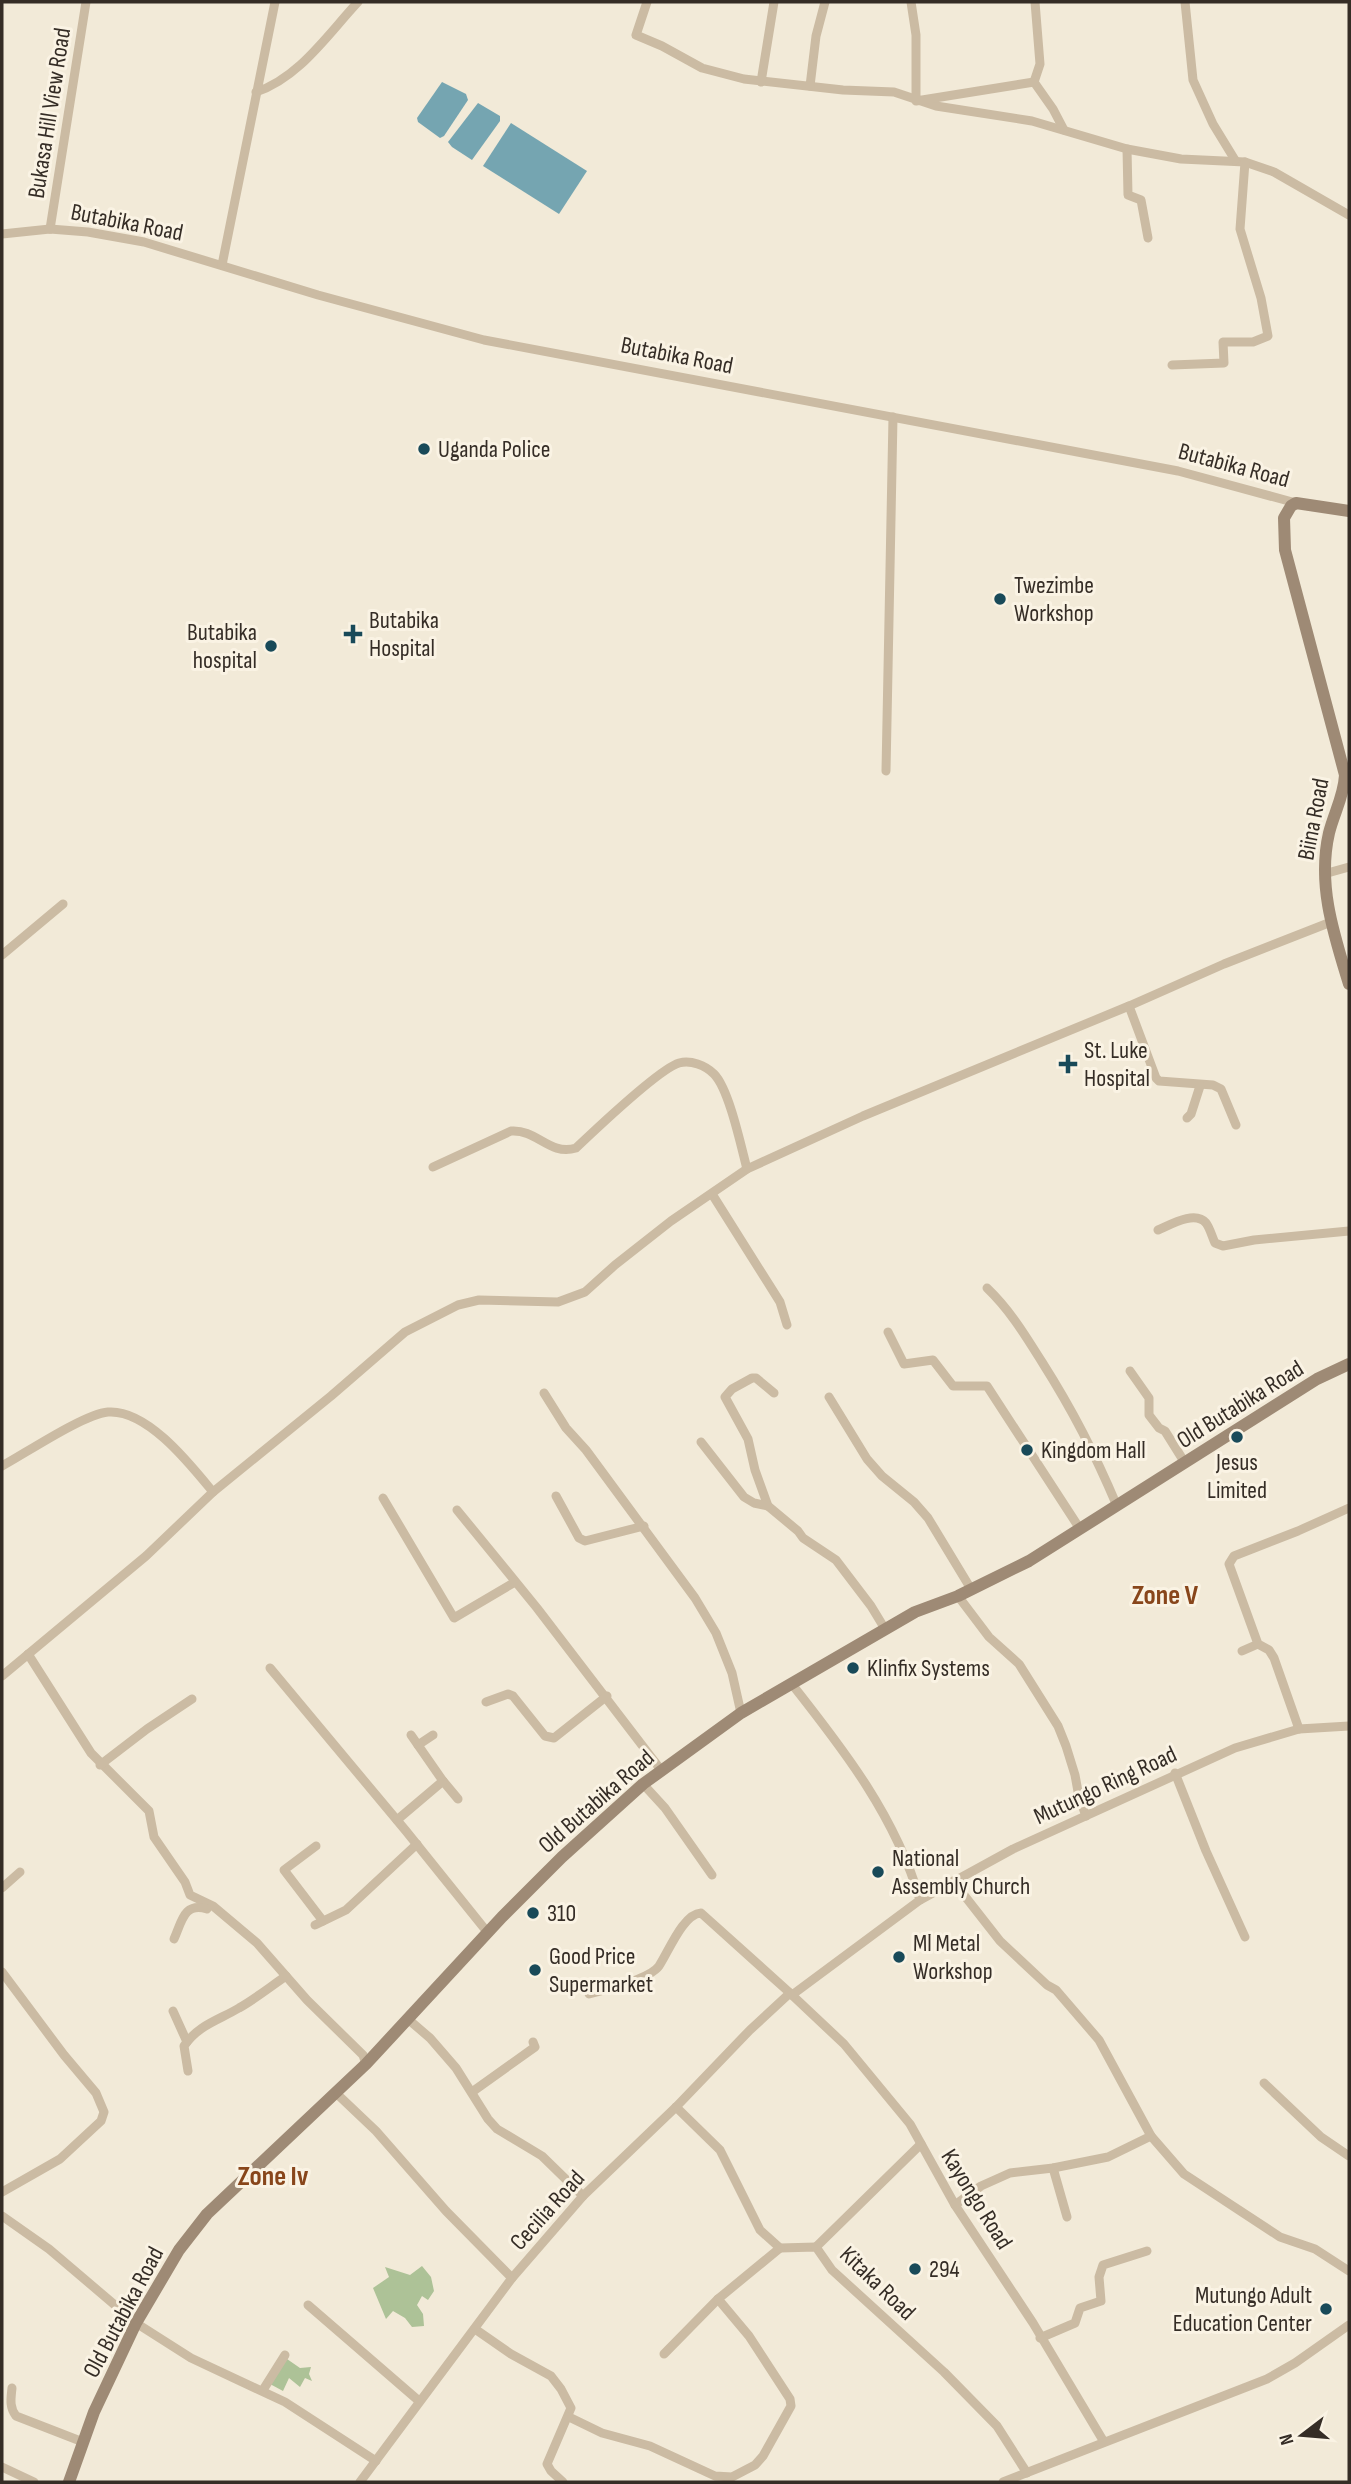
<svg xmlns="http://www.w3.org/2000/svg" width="1351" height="2484" font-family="'Sofia Sans Condensed',sans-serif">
<rect width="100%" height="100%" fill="#f2ead8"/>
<g fill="#adc297">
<polygon points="422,2266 431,2277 434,2291 428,2300 422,2296 417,2305 423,2314 424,2326 412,2327 405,2318 393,2311 386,2319 373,2288 389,2277 385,2267 410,2275"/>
<polygon points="287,2359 300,2368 311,2367 309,2374 312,2381 305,2378 300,2387 289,2378 283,2391 270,2384"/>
</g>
<g fill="#75a5b1">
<polygon points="442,82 466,94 468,100 444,136 440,138 418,122 417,118"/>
<polygon points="478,103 500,116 500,121 472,160 452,147 448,142"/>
<polygon points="511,123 587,171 559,214 483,166"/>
</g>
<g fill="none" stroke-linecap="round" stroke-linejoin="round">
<g stroke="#cbbba3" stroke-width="9">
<polyline points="647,2 636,35 662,46 702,68 744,79 843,90 894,92 936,106 1032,121 1127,149 1181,159 1245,162 1274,172 1349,215"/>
<polyline points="911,2 916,35 916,101 1034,82"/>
<polyline points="1035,2 1040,64 1034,82 1053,109 1064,130"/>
<polyline points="1185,2 1193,80 1213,124 1235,160"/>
<polyline points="761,82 774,2"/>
<polyline points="810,86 816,36 825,2"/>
<path d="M256,92C299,78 328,34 358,2"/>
<polyline points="1127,149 1128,195 1141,200 1148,238"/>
<polyline points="50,229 86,2"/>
<polyline points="2,234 50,229 88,232 144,242 318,295 484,340 1178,471 1296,503"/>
<polyline points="222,265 275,2"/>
<polyline points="1172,365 1224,363 1223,342 1253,342 1268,336 1261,298 1240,229 1245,162"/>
<polyline points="886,771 893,417"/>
<polyline points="1324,874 1349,867"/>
<polyline points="2,955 63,904"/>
<polyline points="1129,1006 1156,1078 1159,1081 1213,1085 1221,1089 1236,1125"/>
<polyline points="1187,1118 1191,1114 1200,1086"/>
<path d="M433,1167L511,1131C537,1129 549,1156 576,1148C595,1130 659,1069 679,1063C691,1060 705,1065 714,1074C729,1089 741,1146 747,1169"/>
<polyline points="712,1194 780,1302 787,1325"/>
<path d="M1158,1230C1170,1225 1195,1210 1206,1223C1210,1228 1212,1237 1215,1243L1223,1246L1254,1240L1349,1231"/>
<path d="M987,1288C1010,1310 1025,1335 1042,1362C1073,1411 1094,1452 1117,1506"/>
<polyline points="888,1332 904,1364 933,1360 953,1386 987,1386 1080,1529"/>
<polyline points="1130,1371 1149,1398 1149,1415 1159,1428 1165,1431 1185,1463"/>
<polyline points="544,1393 566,1428 586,1450 695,1598 716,1633 732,1673 741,1713"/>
<polyline points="774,1393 756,1378 752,1378 732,1389 725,1397 748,1439 755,1470 768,1506 798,1531 803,1538 836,1560 871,1606 885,1629"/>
<polyline points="829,1397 867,1459 882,1476 914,1502 928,1518 971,1589"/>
<polyline points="701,1442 744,1497 754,1503 768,1506"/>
<path d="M2,1466C26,1453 84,1414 108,1412C147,1409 190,1464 213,1492"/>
<polyline points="556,1496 579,1538 585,1541 644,1526"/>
<polyline points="383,1498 454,1618 515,1582"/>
<polyline points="457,1510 537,1608 661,1770"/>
<polyline points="958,1596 989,1637 1019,1664 1058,1726 1066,1746 1075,1775 1079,1797 1086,1816"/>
<polyline points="1242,1651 1258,1644"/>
<polyline points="28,1654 91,1753 149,1811 154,1837 185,1882 190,1895 213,1906 257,1943 307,2000 363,2055 366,2064"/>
<polyline points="270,1668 406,1831 488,1933"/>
<polyline points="2,1676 146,1556 213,1492 331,1396 405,1332 458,1305 479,1300 558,1302 585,1292 615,1265 671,1221 747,1169 863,1116 1129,1006 1224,964 1331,922"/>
<path d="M791,1683C844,1750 896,1817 920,1900"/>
<polyline points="486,1702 508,1694 513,1696 545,1736 554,1738 607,1696"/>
<polyline points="1299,1729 1274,1658 1269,1650 1258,1644 1229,1564 1234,1556 1298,1531 1349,1508"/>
<polyline points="418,1745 433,1735"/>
<polyline points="100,1765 147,1729 192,1699"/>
<polyline points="1175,1773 1206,1851 1245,1937"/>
<polyline points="443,1781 458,1799"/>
<polyline points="643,1784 665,1808 712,1875"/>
<polyline points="397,1820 443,1781 411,1735"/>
<polyline points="316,1846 284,1870 323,1921"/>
<polyline points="953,1881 1000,1941 1047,1985 1056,1990 1099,2040 1151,2136 1184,2174 1280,2237 1315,2249 1349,2271"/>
<polyline points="2,1888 20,1872"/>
<polyline points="315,1925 346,1910 417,1844"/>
<path d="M174,1939C182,1921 184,1902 207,1909"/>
<polyline points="2,1972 64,2055 96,2093 104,2112 101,2121 60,2159 2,2192"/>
<path d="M589,1994C605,1990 650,1979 659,1966C669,1951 683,1914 701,1913L790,1993"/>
<polyline points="792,1995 844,2044 910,2124 955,2205 1033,2323 1104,2442"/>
<polyline points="173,2011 187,2042"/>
<polyline points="409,2020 430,2038 456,2068 488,2119 497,2129 542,2156 583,2196"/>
<path d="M188,2071L184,2046C198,2025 219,2020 239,2008C255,1999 270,1987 286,1976"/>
<polyline points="1264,2083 1321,2137 1349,2156"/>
<polyline points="472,2092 535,2047 533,2042"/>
<polyline points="336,2093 376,2131 446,2211 512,2278"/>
<polyline points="676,2107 720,2150 760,2230 780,2248 816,2247 832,2270 944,2372 997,2426 1027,2473"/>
<polyline points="1053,2168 1067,2217"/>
<polyline points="955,2205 981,2186 1010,2173 1053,2168 1108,2157 1151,2136"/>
<polyline points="2,2216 49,2249 136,2323 191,2358 285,2402 376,2461"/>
<polyline points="816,2247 921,2144"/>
<polyline points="308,2305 419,2401"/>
<polyline points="475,2329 511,2354 551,2376 561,2389 571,2408 547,2464 551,2471 563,2482"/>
<polyline points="1040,2338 1075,2323 1080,2308 1101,2301 1099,2277 1103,2265 1147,2251"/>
<polyline points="664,2354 718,2299"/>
<path d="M12,2388C11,2398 9,2407 16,2416L83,2442"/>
<polyline points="263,2390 285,2355"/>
<polyline points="569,2417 602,2433 650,2446 715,2476 732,2477 755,2465 763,2456 791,2406 790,2399 749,2336 718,2299 780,2248"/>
<polyline points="2,2467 34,2482"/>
<polyline points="360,2482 512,2278 583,2196 676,2107 750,2030 790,1993 792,1995 920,1900 1013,1849 1235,1748 1299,1729 1349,1726"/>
<polyline points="1003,2482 1267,2379 1295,2363 1349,2325"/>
</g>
<g stroke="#9e8a75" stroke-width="12">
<path d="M1349,511L1296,503L1291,506L1284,518L1285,550L1345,775C1344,796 1334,813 1329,833C1317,885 1334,935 1349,984"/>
<polyline points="69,2482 94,2412 136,2323 179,2250 207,2214 366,2064 502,1917 562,1857 643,1784 741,1713 915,1612 958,1596 1029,1561 1317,1379 1349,1364"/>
</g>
</g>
<g fill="#194a59" stroke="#faf3e4" stroke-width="2.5">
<circle cx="424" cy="449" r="7"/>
<circle cx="1000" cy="599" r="7"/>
<path d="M349.5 623.5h7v7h7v7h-7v7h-7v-7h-7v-7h7z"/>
<circle cx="271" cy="646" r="7"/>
<path d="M1064.5 1053.5h7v7h7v7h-7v7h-7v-7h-7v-7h7z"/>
<circle cx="1237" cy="1437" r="7"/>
<circle cx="1027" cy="1450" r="7"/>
<circle cx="853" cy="1668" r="7"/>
<circle cx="878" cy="1872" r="7"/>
<circle cx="533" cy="1913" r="7"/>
<circle cx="899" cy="1957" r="7"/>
<circle cx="535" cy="1970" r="7"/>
<circle cx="915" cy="2269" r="7"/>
<circle cx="1326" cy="2309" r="7"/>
</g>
<g text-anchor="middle" stroke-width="6" stroke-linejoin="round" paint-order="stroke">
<g font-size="24" fill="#352d26" stroke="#faf3e4">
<text transform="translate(49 113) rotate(-81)" y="8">Bukasa Hill View Road</text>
<text transform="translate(127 222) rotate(11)" y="8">Butabika Road</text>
<text transform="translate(677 355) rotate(11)" y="8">Butabika Road</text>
<text transform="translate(1234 465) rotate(15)" y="8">Butabika Road</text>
<text transform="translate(1313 819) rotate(-79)" y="8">Biina Road</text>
<text transform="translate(1240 1404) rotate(-32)" y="8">Old Butabika Road</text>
<text transform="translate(1105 1785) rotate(-25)" y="8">Mutungo Ring Road</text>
<text transform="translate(596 1801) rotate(-41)" y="8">Old Butabika Road</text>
<text transform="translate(977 2199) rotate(58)" y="8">Kayongo Road</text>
<text transform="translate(547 2210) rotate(-48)" y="8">Cecilia Road</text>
<text transform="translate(878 2283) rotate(44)" y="8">Kitaka Road</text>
<text transform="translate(123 2312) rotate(-62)" y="8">Old Butabika Road</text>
</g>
<g font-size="24" fill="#352d26" stroke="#faf3e4" text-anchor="start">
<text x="438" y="457">Uganda Police</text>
<text x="1014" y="593">Twezimbe<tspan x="1014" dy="28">Workshop</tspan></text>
<text x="369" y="628">Butabika<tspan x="369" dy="28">Hospital</tspan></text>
<text x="257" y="640" text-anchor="end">Butabika<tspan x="257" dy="28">hospital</tspan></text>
<text x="1084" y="1058">St. Luke<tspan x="1084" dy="28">Hospital</tspan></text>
<text x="1041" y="1458">Kingdom Hall</text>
<text x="1237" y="1470" text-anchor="middle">Jesus<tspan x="1237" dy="28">Limited</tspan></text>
<text x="867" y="1676">Klinfix Systems</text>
<text x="892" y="1866">National<tspan x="892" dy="28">Assembly Church</tspan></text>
<text x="547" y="1921">310</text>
<text x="913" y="1951">Ml Metal<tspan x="913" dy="28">Workshop</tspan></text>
<text x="549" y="1964">Good Price<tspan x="549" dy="28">Supermarket</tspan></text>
<text x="929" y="2277">294</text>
<text x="1312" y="2303" text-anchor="end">Mutungo Adult<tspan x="1312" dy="28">Education Center</tspan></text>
</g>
<g font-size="28" font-weight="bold" fill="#88461b" stroke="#faf3e4">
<text x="1165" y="1604">Zone V</text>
<text x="273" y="2185">Zone Iv</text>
</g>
</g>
<rect width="1351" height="2484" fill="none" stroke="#352d26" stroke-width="7"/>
<g transform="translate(1302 2435) rotate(254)" stroke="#faf3e4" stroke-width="5" paint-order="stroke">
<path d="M0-5L12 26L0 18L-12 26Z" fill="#352d26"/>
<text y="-10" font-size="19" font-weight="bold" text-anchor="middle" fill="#352d26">N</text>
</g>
</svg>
